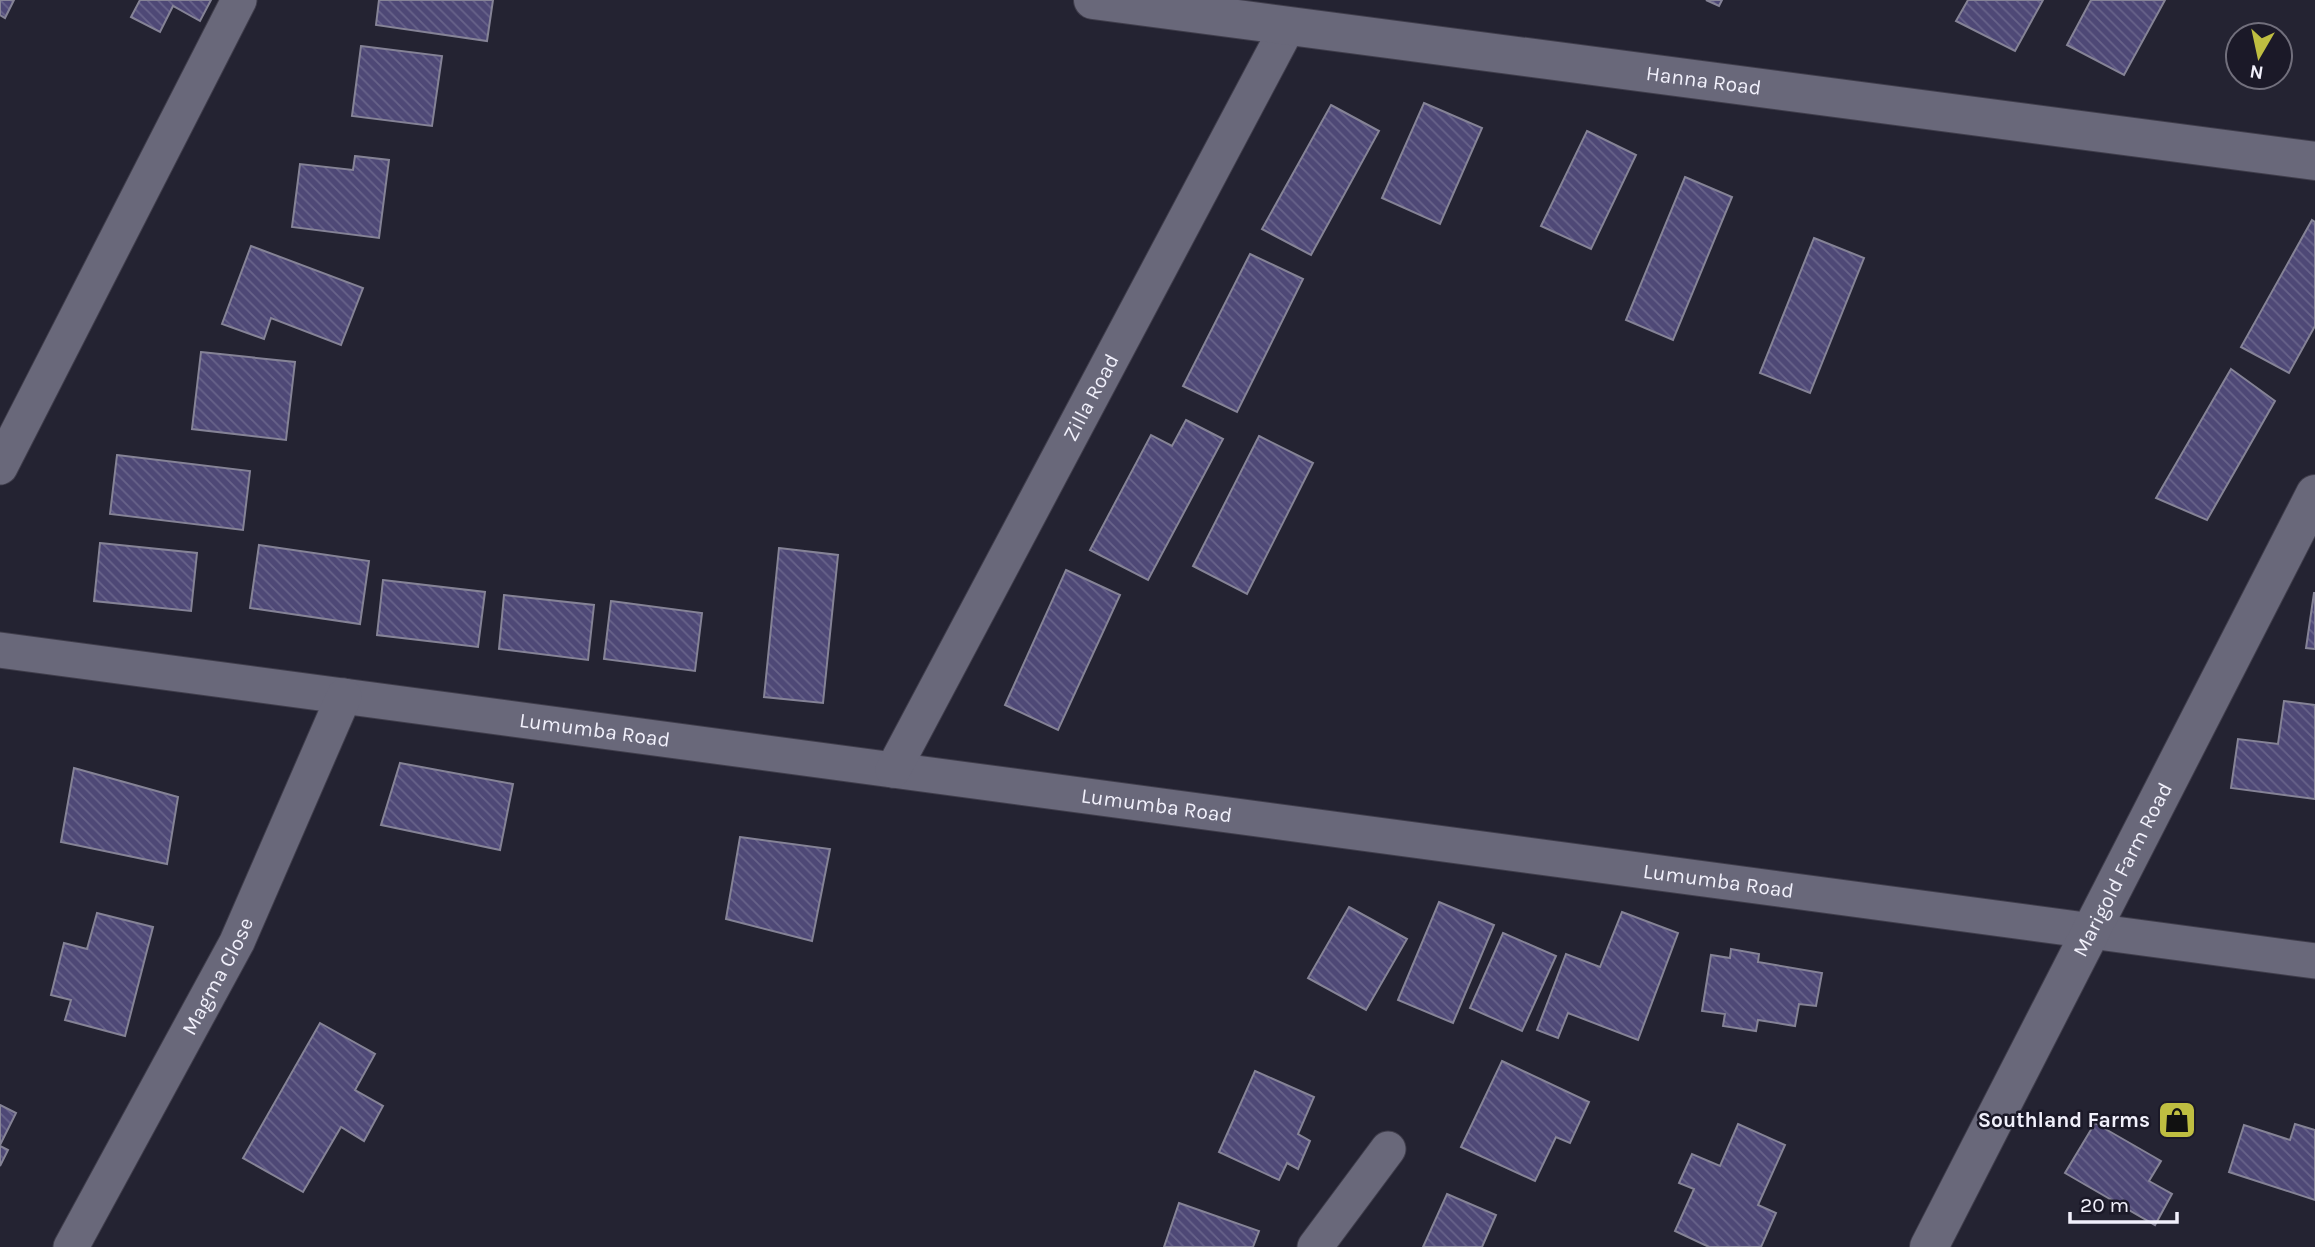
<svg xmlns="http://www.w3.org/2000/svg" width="2315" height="1247" font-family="Karla,sans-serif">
<defs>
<pattern id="building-back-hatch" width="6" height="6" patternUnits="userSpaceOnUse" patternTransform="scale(1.75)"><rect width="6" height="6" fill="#4e4876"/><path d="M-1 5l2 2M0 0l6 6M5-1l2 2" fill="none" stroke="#68638a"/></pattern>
</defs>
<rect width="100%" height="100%" fill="#242332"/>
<g fill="url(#building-back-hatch)" stroke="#858396" stroke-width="2">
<polygon points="0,0 14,0 5,18 0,15"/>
<polygon points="140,0 211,0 200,21 173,6 160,32 131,17"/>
<polygon points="379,0 493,0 487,41 376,25"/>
<polygon points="1706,0 1722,0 1719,6"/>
<polygon points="1968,0 2043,0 2015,51 1956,21"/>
<polygon points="2091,0 2165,0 2124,75 2067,45"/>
<polygon points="361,46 442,56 432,126 352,116"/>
<polygon points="1424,103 1482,128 1440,224 1382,198"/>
<polygon points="1331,105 1379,131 1311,255 1262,229"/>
<polygon points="1587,131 1636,155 1591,249 1541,226"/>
<polygon points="355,156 389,160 379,238 292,227 300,164 353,170"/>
<polygon points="1685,177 1732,197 1673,340 1626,320"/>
<polygon points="2312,220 2315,222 2315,326 2289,373 2241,347"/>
<polygon points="1814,238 1864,258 1810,393 1760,373"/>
<polygon points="251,246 363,288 341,345 271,318 264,339 222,324"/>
<polygon points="1250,254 1303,279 1237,412 1183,386"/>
<polygon points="201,352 295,362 286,440 192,429"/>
<polygon points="2231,369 2275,401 2207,520 2156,498"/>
<polygon points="1186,420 1223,439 1148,580 1090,550 1151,435 1172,446"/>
<polygon points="1259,436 1313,463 1247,594 1193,566"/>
<polygon points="117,455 250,471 243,530 110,514"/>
<polygon points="100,543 197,553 191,611 94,601"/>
<polygon points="259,545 369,561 360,624 250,608"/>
<polygon points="779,548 838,555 823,703 764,697"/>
<polygon points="1066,570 1120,595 1058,730 1005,705"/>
<polygon points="383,580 485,592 478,647 377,635"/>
<polygon points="2314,593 2315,593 2315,649 2306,648"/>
<polygon points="504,595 594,605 588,660 499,649"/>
<polygon points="611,601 702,613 695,671 604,659"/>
<polygon points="2284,701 2315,705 2315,799 2231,788 2238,739 2278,744"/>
<polygon points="400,763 513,784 500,850 381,825"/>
<polygon points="74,768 178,797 167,864 61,842"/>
<polygon points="740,837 830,849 812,941 726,919"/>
<polygon points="1439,902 1494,925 1453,1023 1398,1000"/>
<polygon points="1349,907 1407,939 1366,1010 1308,978"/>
<polygon points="1622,912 1678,933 1638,1040 1568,1013 1558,1038 1537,1030 1566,954 1600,967"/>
<polygon points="97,913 153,927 125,1036 65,1020 71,1000 51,995 64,943 87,949"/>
<polygon points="1503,933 1556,956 1522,1031 1470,1008"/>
<polygon points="1731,949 1759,954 1758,962 1822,973 1816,1006 1799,1004 1795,1026 1758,1020 1756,1031 1723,1026 1725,1014 1702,1011 1711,955 1730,958"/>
<polygon points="320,1023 375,1054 355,1090 383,1106 364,1141 341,1127 303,1192 243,1158"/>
<polygon points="1502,1061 1589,1102 1570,1143 1556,1137 1535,1181 1461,1147"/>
<polygon points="1255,1071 1314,1097 1298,1134 1310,1141 1298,1169 1287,1163 1279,1180 1219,1152"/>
<polygon points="0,1105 16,1113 0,1145"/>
<polygon points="2095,1123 2161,1161 2149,1181 2172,1194 2155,1225 2065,1173"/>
<polygon points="1738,1124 1785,1145 1758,1205 1776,1213 1761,1247 1709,1247 1675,1231 1694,1189 1679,1183 1692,1154 1720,1166"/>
<polygon points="2295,1124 2315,1130 2315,1200 2229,1172 2244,1125 2290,1140"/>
<polygon points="0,1146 8,1150 0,1166"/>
<polygon points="1447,1194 1496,1215 1482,1247 1423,1247"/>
<polygon points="1179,1203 1259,1231 1253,1247 1164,1247"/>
</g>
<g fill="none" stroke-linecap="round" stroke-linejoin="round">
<defs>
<g id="street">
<polyline points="0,467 239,0"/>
<path id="s1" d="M0,650L2315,961"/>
<path id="s2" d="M893,770L1288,26"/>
<path id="s3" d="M71,1247L237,942L344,696"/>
<polyline points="1315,1247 1388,1149"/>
</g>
<g id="secondary">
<path id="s4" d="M1093,0L2315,161"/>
<path id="s5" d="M1929,1247L2315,494"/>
</g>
</defs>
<use href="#street" stroke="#403e4c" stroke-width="37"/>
<use href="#secondary" stroke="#403e4c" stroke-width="40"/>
<use href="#street" stroke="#69687a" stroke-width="35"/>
<use href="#secondary" stroke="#69687a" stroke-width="38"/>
</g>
<defs>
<symbol id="shop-square" viewBox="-11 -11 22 22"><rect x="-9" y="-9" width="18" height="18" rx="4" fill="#bfbe41" stroke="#1b1928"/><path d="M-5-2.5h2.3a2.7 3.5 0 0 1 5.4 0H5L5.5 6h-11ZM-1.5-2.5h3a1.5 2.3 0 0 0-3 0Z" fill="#111"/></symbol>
</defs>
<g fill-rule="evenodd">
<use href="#shop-square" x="2155" y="1098" width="44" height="44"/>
</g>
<g text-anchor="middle" stroke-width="5" stroke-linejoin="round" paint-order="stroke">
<g font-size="21" fill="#f1f0fb" stroke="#1b1928">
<text dy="7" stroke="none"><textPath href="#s4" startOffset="616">Hanna Road</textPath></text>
<text dy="7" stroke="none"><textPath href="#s2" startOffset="422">Zilla Road</textPath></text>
<text dy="7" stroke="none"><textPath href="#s1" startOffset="600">Lumumba Road</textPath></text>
<text dy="7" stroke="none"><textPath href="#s1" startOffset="1167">Lumumba Road</textPath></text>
<text dy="7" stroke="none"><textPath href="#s5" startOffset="424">Marigold Farm Road</textPath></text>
<text dy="7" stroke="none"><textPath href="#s1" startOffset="1734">Lumumba Road</textPath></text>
<text dy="7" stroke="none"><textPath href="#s3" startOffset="308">Magma Close</textPath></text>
</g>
<g font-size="21" font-weight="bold" fill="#f1f0fb" stroke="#1b1928" text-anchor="end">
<text x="2150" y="1127">Southland Farms</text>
</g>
</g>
<g transform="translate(2259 56) rotate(189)"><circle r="33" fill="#1b1928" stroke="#716f7c" stroke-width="2"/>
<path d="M0-5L12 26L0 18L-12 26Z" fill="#bfbe41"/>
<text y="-10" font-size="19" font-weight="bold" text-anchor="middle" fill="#f1f0fb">N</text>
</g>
<path d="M2070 1212v10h107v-10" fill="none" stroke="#f1f0fb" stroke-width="3.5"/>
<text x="2080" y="1212" font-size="21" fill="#f1f0fb" stroke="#1b1928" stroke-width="5" paint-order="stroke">20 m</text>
</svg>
